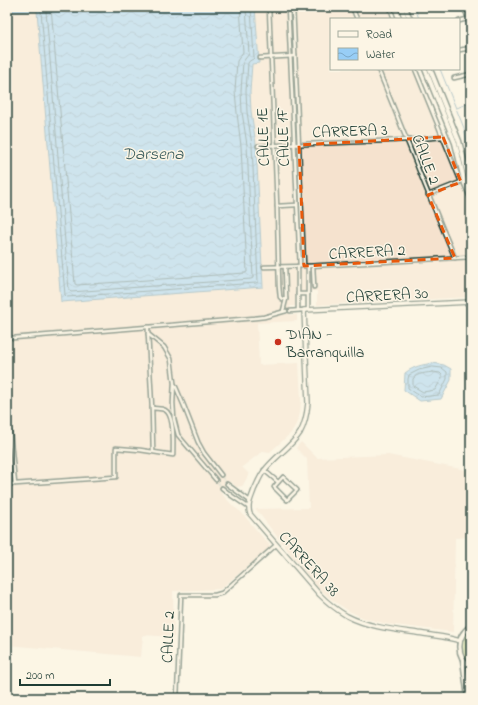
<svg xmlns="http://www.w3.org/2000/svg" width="478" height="705" font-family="'Indie Flower',sans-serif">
<defs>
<pattern id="water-waves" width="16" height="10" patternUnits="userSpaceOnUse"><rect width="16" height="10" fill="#98cef6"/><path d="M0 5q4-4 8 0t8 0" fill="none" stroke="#7ba8c8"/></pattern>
</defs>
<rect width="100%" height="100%" fill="#fcf5e5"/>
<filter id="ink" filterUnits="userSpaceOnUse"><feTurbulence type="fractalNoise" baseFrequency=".025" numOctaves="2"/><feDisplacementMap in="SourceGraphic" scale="8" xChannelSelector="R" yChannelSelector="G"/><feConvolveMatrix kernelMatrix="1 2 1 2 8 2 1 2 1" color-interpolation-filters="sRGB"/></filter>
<g filter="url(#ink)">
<g fill="#f5e2ce">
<polygon points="255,7 392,7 397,19 331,19 331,69 417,69 461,175 464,185 471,204 471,297 317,305 317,291 295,291 295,306 290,306 291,315 297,315 297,321 257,323 259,365 299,363 301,400 300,413 298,419 296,424 291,433 270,452 263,451 242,467 249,474 243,485 242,486 236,487 231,482 219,491 234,507 241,512 271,547 220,589 173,591 174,637 143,635 141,657 7,645 7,12 37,11 61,302 263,287 256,144 251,111 250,91 252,64 259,63"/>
<polygon points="301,442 317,458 388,455 471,471 471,537 455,538 453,632 387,624 364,618 349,611 332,600 316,586 293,557 258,512 256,509 309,508 307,459 296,448"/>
</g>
<g fill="#cadd92" stroke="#748d63">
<path d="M471,629V665C458,654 459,640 471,629Z"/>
<polygon points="465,669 471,673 471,698 470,698"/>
</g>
<g fill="url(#water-waves)" stroke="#6894a8">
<polygon points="7,7 255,7 259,63 252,64 250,91 251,111 256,144 263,287 61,302 37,11 7,12"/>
<path d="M433,363L444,365L451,369V380L441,399L420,401L404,390L405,373C414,366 422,365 433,363Z"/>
</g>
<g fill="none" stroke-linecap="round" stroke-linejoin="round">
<g stroke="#4f7782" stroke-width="1">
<path d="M37,7L40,9L41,11L65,295L67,297L256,283L258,282L252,145L247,112L246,91L248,63C249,60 253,60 254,58L251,7"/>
<polyline points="45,7 46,11 69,290 71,292 251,279 253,278 247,145 242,112 241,91 243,62 245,59 249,54 246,7"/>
<polyline points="51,7 75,284 77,285 245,273 247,272 241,146 237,113 235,91 237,61 243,52 240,7"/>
<polygon points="433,367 442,368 447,372 447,379 439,395 421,397 408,388 408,379 409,375 419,370"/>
<path d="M433,372L440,373L442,375V378L435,390L423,392L413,386C413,385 413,380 413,379C416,373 428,373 433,372Z"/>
</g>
<g stroke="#6894a8" stroke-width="1">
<polyline points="415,7 419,19"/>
<polyline points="440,69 464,128 471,159"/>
<polyline points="457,108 471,102"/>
</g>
<g stroke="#d0d0c2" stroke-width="2.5" stroke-dasharray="2.5 1" stroke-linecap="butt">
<polyline points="221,475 227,484"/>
<polyline points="216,480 222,488"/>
</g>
<defs>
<g id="street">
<polyline points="269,7 277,206 279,286 280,297 282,299 286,299"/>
<polyline points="288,7 300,266"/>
<polyline points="293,7 304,266"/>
<polyline points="352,7 357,19"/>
<polyline points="390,7 394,19"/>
<polyline points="464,7 471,28"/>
<polyline points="428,8 431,7"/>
<polyline points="459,21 471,18"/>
<polyline points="459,50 471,48"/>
<polyline points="260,58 295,56"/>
<path d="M378,69C404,132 428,195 455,258"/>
<polyline points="415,69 461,182 428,195"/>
<polyline points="454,78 471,74"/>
<polyline points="258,146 407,140 443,137"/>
<polyline points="277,206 297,205"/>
<polyline points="298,266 298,310"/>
<polyline points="308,266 308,310"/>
<polyline points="313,266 314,287"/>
<polyline points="264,267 308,266 471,257"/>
<polyline points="298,294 308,294"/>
<polyline points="283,311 286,299 285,267"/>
<polyline points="290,311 304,310"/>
<polyline points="148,327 148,334 164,347 171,359 174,383 173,403 174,419 178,435 216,480"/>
<polyline points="148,334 152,408 153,451"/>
<polyline points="7,336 13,338 148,327 255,318 264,317 286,311"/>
<polyline points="175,385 184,406 198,442 204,453 221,475"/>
<path d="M10,432L15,484L116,477V448L140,450L173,455C173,445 175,415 165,410C161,408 156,409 152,408"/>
<polyline points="264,470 278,482"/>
<polygon points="283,477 297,490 287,500 274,487"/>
<polyline points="7,484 14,484"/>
<polyline points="227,484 250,501"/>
<polyline points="222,488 232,496 248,507"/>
<polyline points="177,698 181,595 215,595 222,593 276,545"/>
</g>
<path id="secondary" d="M460,641C449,637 436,636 424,634C398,630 370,628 347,616C337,610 328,603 320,595L250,514C247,505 251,499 254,490C257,484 260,476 264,471C274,457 290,448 300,433C305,424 307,413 308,403L304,310L471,302"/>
<g id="primary">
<polyline points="401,7 405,19"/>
<polyline points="405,7 410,19"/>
<polyline points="425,69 455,143 465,184 471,198"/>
<polyline points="430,69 459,141 471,187"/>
<path d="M471,626C455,637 456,657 471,667"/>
<polyline points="463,660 468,698"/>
</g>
</defs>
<use href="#street" stroke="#1f3d34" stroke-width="5.5"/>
<use href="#secondary" stroke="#1f3d34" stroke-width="6"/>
<use href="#primary" stroke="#1f3d34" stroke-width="7"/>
<use href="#street" stroke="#fcf5e5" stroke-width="2.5"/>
<use href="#secondary" stroke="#fcf5e5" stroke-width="3.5"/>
<use href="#primary" stroke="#fcf5e5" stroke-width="4"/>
</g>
</g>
<path d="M0 0H478V705H0ZM443,137L461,182L428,195L455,258L304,266L299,145Z" fill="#fcf5e5" fill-opacity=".55" fill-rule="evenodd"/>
<path fill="none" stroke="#e8590c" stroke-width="3" stroke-dasharray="8 5" stroke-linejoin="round" d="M443,137L461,182L428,195L455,258L304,266L299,145Z"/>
<circle fill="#c8321e" stroke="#fcf5e5" stroke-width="1.5" cx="278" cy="342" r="4"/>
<g text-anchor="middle" stroke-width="3" stroke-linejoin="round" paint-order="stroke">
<g font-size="16" fill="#1f3d34" stroke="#fcf5e5">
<text transform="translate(350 130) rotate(-2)" y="6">CARRERA 3</text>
<text transform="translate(262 137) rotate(-92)" y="6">CALLE 1E</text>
<text transform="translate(282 137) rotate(-92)" y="6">CALLE 1F</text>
<text transform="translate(427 159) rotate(69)" y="6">CALLE 2</text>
<text transform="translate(367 251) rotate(-3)" y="6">CARRERA 2</text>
<text transform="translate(387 294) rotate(-3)" y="6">CARRERA 30</text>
<text transform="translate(310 563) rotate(48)" y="6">CARRERA 38</text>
<text transform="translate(167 637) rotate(-88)" y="6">CALLE 2</text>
</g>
<g font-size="16" fill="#1f3d34" stroke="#fcf5e5" text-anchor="start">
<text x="286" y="339">DIAN -<tspan x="286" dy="18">Barranquilla</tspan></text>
</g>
<g font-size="17" font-style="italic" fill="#375a5b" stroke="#fcf5e5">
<text x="153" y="159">Darsena</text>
</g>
</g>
<rect width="478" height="705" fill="none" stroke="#fcf5e5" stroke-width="24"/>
<rect x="12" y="12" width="454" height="681" fill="none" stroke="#1f3d34" stroke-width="1.5" filter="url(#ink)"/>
<rect x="330" y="18" width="130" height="52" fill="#fcf5e5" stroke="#a4ab9e"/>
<rect x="338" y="31" width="20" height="6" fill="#fcf5e5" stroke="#a4ab9e"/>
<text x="366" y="38" font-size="12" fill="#1f3d34">Road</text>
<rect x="338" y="48" width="20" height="12" fill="url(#water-waves)" stroke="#a4ab9e"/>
<text x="366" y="58" font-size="12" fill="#1f3d34">Water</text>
<path d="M20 679v6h90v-6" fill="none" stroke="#1f3d34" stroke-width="2"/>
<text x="26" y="679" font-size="12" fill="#1f3d34" stroke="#fcf5e5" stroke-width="3" paint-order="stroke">200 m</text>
</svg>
